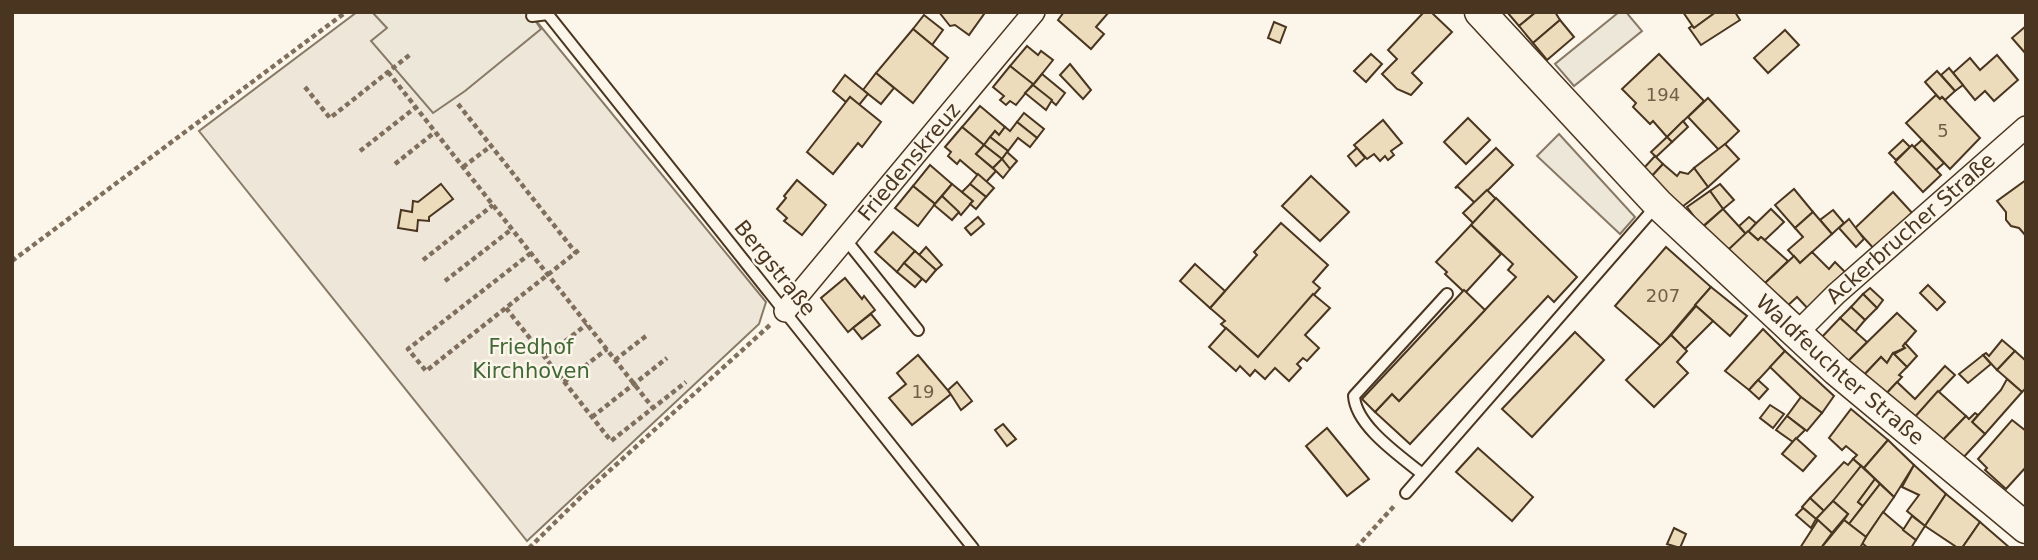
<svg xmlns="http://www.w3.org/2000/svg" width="2038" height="560" font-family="'DejaVu Sans',sans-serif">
<rect width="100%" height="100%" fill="#fbf6e9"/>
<polygon fill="#ede6d9" stroke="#887966" stroke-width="2" points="357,12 529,12 766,302 759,324 527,541 199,131"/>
<g fill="#ede7d9" stroke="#887966" stroke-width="2">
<polygon points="372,12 529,12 541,29 465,91 433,113 371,41 387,28"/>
<polygon points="1619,12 1626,12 1642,31 1574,86 1555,64"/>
<polygon points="1559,134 1635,217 1620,234 1537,156"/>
</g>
<g fill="#ecdcbc" stroke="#4a3520" stroke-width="2">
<polygon points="939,12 982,12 984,14 969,35 955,25 950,26"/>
<polygon points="1064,12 1109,12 1096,27 1104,34 1091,49 1058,20"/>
<polygon points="1424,12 1431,12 1452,32 1412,73 1422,83 1411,95 1397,89 1382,74 1397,59 1388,50"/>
<polygon points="1507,12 1536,12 1519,26"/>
<polygon points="1536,12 1555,12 1560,20 1533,43 1519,26"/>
<polygon points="1683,12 1716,12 1694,28"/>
<polygon points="1716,12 1735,12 1740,20 1701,45 1689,28 1692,26 1694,28"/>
<polygon points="924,15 943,30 932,45 913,29"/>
<polygon points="1560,20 1574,37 1547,60 1533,43"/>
<polygon points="1274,22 1286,27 1280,43 1268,38"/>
<polygon points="2026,26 2026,54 2012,38"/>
<polygon points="913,29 948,58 913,103 876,73"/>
<polygon points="1785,30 1799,45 1768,73 1754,58"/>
<polygon points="1027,46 1038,55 1041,51 1053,60 1033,85 1010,66"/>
<polygon points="1371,54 1382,64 1366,82 1354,71"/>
<polygon points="1659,54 1704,101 1667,137 1653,121 1650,124 1633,107 1636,103 1622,89"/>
<polygon points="1997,55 2018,80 1994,101 1985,91 1975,100 1953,73 1970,58 1980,70"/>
<polygon points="1070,64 1091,90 1083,99 1060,75"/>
<polygon points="1010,66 1033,84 1016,105 1010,101 1006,105 1000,100 1004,96 993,87"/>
<polygon points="1949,68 1963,85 1955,91 1941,75"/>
<polygon points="1937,71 1955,91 1945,100 1942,97 1940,99 1925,82"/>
<polygon points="876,73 894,88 881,104 863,90"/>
<polygon points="1042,74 1065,93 1056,105 1033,85"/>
<polygon points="845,75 868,94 859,105 850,97 846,102 833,91"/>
<polygon points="1033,85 1052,100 1046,110 1025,93"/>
<polygon points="1936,95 1940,99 1942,97 1980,138 1950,169 1906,123"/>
<polygon points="850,97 881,122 862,147 858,143 833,174 807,152"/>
<polygon points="1708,98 1739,131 1719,150 1688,117"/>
<polygon points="980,106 1005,127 999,135 995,131 984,145 962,127"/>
<polygon points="1024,113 1044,129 1037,138 1017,122"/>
<polygon points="1468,118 1490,140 1466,164 1444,142"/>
<polygon points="1383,120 1402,143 1391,151 1394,155 1388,160 1385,156 1380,161 1374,154 1367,159 1354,145"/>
<polygon points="1683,121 1688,127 1672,142 1667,137"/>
<polygon points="1017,122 1037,138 1030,147 1018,138 1008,151 990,137 995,131 999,135 1005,127 1010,131"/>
<polygon points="962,127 984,145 976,154 996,171 986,182 960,160 957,164 948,156 951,152 945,147"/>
<polygon points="990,137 1008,151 1002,159 984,145"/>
<polygon points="1667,137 1672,142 1656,157 1651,152"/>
<polygon points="1903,140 1910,147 1896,160 1889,153"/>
<polygon points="1922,140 1944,163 1936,170 1914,147"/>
<polygon points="1725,144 1739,159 1708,187 1694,168"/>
<polygon points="984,145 1002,159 993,168 976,154"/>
<polygon points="1912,145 1941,175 1923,192 1895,162"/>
<polygon points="1357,148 1365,158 1356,166 1348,156"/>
<polygon points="1496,148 1513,165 1475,203 1458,187 1455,188"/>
<polygon points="1007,152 1017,161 1010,169 1002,159"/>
<polygon points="1655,156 1663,164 1651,177 1643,169"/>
<polygon points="1002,159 1010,169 1003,178 993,168"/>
<polygon points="1663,164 1677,176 1680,172 1688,174 1694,168 1708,187 1682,207 1651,177"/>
<polygon points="930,165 952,184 935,204 913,186"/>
<polygon points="978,174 994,188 986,197 970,184"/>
<polygon points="1311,176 1349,212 1320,241 1282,206"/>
<polygon points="797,180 826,205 802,235 784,221 787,218 777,209 786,198 784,196"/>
<polygon points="2026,180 2026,236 2019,228 2011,226 2006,220 2006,212 1997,201"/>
<polygon points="441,184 453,199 429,217 429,221 418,220 417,231 398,228 401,210 412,212 413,201 418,202"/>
<polygon points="952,184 973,201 961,215 942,196"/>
<polygon points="970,184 986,197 976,209 970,204 973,201 962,192"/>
<polygon points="1720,184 1734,200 1723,209 1710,191"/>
<polygon points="913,186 935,204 918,226 895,208"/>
<polygon points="1794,189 1813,212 1795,228 1775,205"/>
<polygon points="1487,190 1496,199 1473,223 1463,213"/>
<polygon points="1710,191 1723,209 1702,227 1687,207"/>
<polygon points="1893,192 1914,215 1876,251 1855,228"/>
<polygon points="942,196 959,212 952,220 934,205"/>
<polygon points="1496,198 1577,277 1554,302 1548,296 1410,444 1375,412 1392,394 1399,401 1516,277 1508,270 1513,264 1471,225"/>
<polygon points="1723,209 1746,234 1726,252 1704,226"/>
<polygon points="1771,209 1784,222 1765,240 1761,237 1758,240 1748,231"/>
<polygon points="1833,210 1844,223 1832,234 1820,220"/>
<polygon points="1813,212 1832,234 1800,263 1788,250 1803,237 1795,228"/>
<polygon points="978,217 984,224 971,235 965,228"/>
<polygon points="1749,217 1756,223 1746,234 1739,226"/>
<polygon points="1849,219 1864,239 1856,247 1839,228"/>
<polygon points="1281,223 1328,265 1313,282 1320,288 1258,357 1221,324 1225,321 1210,308 1257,255 1254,252"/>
<polygon points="1471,225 1501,254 1466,292 1463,291 1445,274 1447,272 1436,262"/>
<polygon points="1748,231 1758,240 1761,237 1788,261 1762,286 1726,252"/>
<polygon points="893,232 915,251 897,272 875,252"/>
<polygon points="926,247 942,265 936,270 919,255"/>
<polygon points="1666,247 1711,287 1661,346 1615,306"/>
<polygon points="915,251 936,270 926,282 904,263"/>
<polygon points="1812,252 1829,269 1835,262 1850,277 1812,313 1797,297 1785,308 1764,284 1794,256 1800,263"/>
<polygon points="904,263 922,279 915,287 897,272"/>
<polygon points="1195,264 1225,291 1210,308 1180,281"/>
<polygon points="845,278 862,299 864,296 875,310 848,332 821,298"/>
<polygon points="1928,285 1945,302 1937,310 1920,293"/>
<polygon points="1711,287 1747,316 1730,336 1695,305"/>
<polygon points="1870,288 1883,300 1877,308 1863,294"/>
<polygon points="1464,290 1485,310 1399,401 1392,394 1375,412 1362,399"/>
<polygon points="1313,294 1330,308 1305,335 1319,348 1307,361 1303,358 1297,364 1301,368 1289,381 1275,368 1265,379 1255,370 1250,376 1240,366 1236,371 1209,347 1226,328 1258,357"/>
<polygon points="1863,294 1877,308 1865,320 1851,307"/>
<polygon points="1696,306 1713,321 1685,349 1671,335"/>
<polygon points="1851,307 1865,320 1855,332 1840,318"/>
<polygon points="1897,313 1916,331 1903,346 1905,348 1893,353 1887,363 1881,357 1863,376 1847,362"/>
<polygon points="871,314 880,325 862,339 853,328"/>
<polygon points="1840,318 1867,342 1847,362 1821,338"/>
<polygon points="1763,329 1785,351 1749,390 1725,371"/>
<polygon points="1575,332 1604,360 1532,437 1502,409"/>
<polygon points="1671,335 1687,351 1677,362 1688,373 1654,407 1626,380"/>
<polygon points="2002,340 2015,351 1997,370 1983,355 1986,353 1989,356"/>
<polygon points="1905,343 1917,356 1907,367 1894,354 1905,348 1903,346"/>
<polygon points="1785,351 1834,396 1822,413 1801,397 1770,367"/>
<polygon points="2015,351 2026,361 2026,388 2022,392 1997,370"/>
<polygon points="1893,353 1907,367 1899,375 1902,377 1884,396 1863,376 1881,357 1887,363"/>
<polygon points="918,355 951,394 912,425 889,398 906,384 897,373"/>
<polygon points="1983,355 1991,364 1968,383 1959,374"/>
<polygon points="1945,366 1955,375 1912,420 1884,396 1897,382 1915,399"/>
<polygon points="2007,379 2022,392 1985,434 1972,422 2001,390"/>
<polygon points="1758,380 1768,389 1759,399 1749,390"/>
<polygon points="957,382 972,401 961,410 948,390"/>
<polygon points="1938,391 1966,416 1941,442 1914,418"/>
<polygon points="1801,397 1822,413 1807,431 1787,416"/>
<polygon points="1770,405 1784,414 1773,428 1760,418"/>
<polygon points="1851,409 1888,440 1864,468 1853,459 1857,455 1846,446 1842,450 1829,438"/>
<polygon points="1975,413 1978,415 1972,422 1985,434 1961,460 1941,442 1966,416 1969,419"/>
<polygon points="1787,416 1805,430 1793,442 1776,430"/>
<polygon points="2012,420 2026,431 2026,467 2006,489 1985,470 1987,468 1978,459"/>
<polygon points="1003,424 1016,439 1007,446 995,430"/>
<polygon points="1327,428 1369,479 1347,496 1306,446"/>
<polygon points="1796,438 1816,456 1803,471 1782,454"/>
<polygon points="1888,440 1914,465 1894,497 1864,468"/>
<polygon points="1478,448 1533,497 1512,521 1456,472"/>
<polygon points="1853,459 1861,466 1847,486 1824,511 1810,498 1844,462 1848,465"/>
<polygon points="1914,465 1946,494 1925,526 1907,511 1919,495 1902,487"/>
<polygon points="1861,466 1875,479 1858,502 1863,506 1849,524 1844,520 1848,514 1833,501"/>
<polygon points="1875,479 1880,484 1863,506 1858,502"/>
<polygon points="1880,484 1894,497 1866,537 1849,524"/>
<polygon points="1946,494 1980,522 1962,548 1958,548 1925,526"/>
<polygon points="1810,498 1824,511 1816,519 1802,507"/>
<polygon points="1833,501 1848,514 1832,533 1816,519"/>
<polygon points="1803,508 1816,519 1811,528 1796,515"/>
<polygon points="1883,512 1916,540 1911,548 1868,548 1862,543"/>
<polygon points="1912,516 1925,526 1916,540 1903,530"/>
<polygon points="1818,520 1832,533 1821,548 1800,548"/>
<polygon points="1844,520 1866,537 1860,548 1821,548"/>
<polygon points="1980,522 2010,548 1962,548"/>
<polygon points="1674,528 1686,534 1680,548 1667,544"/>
</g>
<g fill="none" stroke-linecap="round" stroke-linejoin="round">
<defs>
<g id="lane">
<polyline points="546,12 973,548"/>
<polyline points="532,16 548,14"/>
<polyline points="846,240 918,330"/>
<path d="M1421,473C1399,455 1356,426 1354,396L1447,294"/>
<polyline points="1406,493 1657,205"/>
</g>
<g id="street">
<path id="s1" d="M785,311L1034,12"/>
<path id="s2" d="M1796,334L1836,294L2026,127"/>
</g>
<g id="secondary">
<path id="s3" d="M1480,12L1658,204L1836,370L2026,528"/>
</g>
</defs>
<use href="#lane" stroke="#4a3520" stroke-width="14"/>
<use href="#street" stroke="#4a3520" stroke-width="24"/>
<use href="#secondary" stroke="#4a3520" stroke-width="33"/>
<g stroke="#7f6f5c" stroke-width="4.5" stroke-dasharray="5 3.5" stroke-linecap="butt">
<polyline points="388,72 653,408"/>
<polyline points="305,87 330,118 412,53"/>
<polyline points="458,104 576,253"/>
<polyline points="360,151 416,107"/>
<polyline points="395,164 435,132"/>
<polyline points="463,167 491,146"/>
<polyline points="531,253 408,349 426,371 579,250"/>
<polyline points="423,260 493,205"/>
<polyline points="12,261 346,12"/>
<polyline points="445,281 512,229"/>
<polyline points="506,308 611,441 686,382"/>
<polyline points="545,357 587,324"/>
<polyline points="615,360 646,336"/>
<polyline points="564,382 607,349"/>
<polyline points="592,417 667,358"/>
<polyline points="529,548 586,492 770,325"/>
<polyline points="1356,548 1395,505"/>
</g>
<use href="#lane" stroke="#fbf6e9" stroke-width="10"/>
<use href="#street" stroke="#fbf6e9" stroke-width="21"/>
<use href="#secondary" stroke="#fbf6e9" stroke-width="30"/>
</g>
<g text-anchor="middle" stroke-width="5" stroke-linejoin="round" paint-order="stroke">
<g font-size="18" fill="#725f47">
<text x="1663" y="101">194</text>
<text x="1943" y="137">5</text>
<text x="1663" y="302">207</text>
<text x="923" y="398">19</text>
</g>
<g font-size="21" fill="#4a3520" stroke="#fbf6e9">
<text dy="7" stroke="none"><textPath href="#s1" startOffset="194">Friedenskreuz</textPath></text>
<text dy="7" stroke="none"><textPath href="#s2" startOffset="156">Ackerbrucher Straße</textPath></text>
<text transform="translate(775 268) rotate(51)" y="7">Bergstraße</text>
<text dy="7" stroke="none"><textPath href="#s3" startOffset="508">Waldfeuchter Straße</textPath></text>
</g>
<g font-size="21" fill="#436837" stroke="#fbf6e9">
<text x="531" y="354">Friedhof<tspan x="531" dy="24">Kirchhoven</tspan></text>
</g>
</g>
<rect width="2038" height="560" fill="none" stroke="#4a3520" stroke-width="28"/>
</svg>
